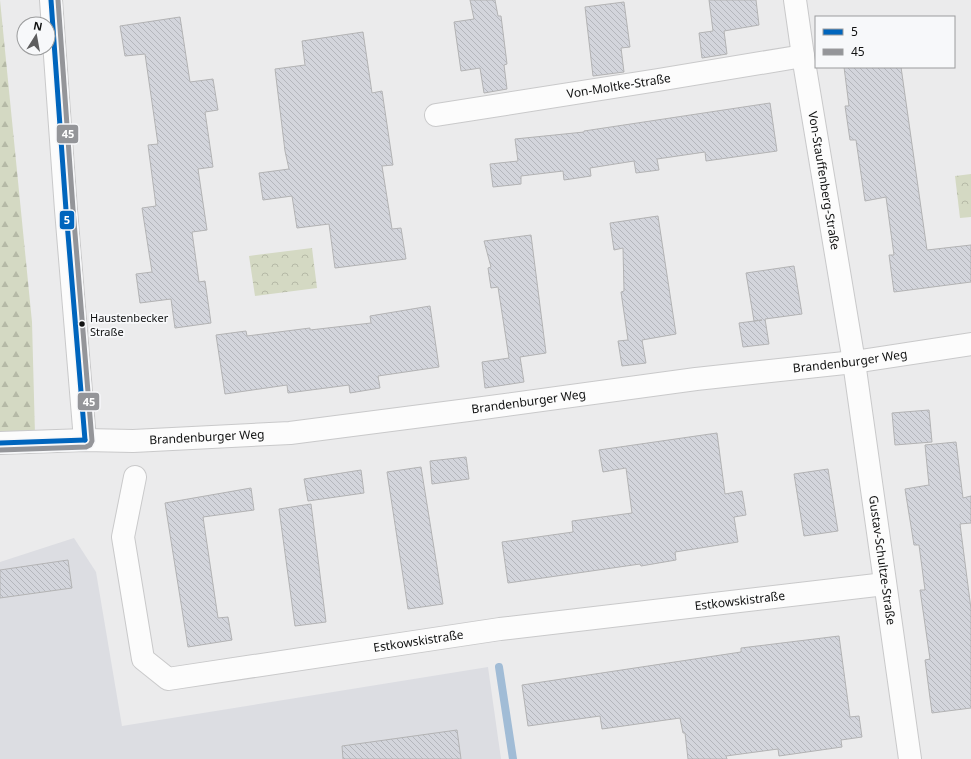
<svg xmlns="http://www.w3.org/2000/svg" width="971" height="759" font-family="'Noto Sans',sans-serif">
<defs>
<pattern id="forest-firs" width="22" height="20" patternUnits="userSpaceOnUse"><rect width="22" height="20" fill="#d4d9c3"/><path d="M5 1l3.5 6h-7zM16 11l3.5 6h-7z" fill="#b5b9a6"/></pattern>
<pattern id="park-crowns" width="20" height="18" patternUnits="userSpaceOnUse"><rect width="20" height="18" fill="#d4d9c3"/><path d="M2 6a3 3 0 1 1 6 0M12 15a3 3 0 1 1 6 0" fill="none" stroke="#b5b9a6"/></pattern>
<pattern id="building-back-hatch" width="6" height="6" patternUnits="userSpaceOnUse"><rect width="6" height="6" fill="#d3d5dc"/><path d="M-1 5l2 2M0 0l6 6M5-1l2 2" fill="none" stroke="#b4b6bc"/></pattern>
</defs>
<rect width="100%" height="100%" fill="#ebebec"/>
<polygon fill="#dcdde2" points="74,538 96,572 122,726 488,667 501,759 0,759 0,562"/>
<polygon fill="url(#forest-firs)" points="0,0 32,322 35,435 0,435"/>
<g fill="url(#park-crowns)">
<polygon points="971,174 971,217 960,218 955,176"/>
<polygon points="312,248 317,288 255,296 249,256"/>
</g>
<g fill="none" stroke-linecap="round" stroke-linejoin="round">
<polyline stroke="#a1bcd6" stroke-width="8" points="499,667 513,759"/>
</g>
<g fill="url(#building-back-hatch)" stroke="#b3b3b4">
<polygon points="470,0 495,0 498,16 501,16 507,64 504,65 507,89 484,93 480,68 461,71 454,22 474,19"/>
<polygon points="709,0 756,0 759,25 724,31 727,54 702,58 699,33 713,31"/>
<polygon points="624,2 630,47 621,48 624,72 593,76 585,7"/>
<polygon points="180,17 190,82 213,79 218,110 205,112 213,167 198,169 207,230 192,232 199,282 205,281 211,323 175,328 171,299 140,303 136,274 152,272 142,208 156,206 148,145 158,144 145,54 125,56 120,26"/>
<polygon points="363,32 372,93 382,91 393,165 382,166 392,229 401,228 406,259 335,268 329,224 297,228 292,196 263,200 259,173 289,169 285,151 275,69 305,65 302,41"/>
<polygon points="844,67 901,67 927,250 971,245 971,282 894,292 889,255 894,255 886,197 865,201 856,140 850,140 845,106 849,106"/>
<polygon points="770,103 777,151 706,161 705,152 657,159 659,170 636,173 634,161 590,168 591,176 564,180 563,171 521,176 521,184 493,187 490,164 518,161 515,139 584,132 584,131"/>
<polygon points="658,216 676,334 642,340 646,363 622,366 618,341 628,340 621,292 624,291 623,248 614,250 610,223"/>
<polygon points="531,235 546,353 520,357 524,382 485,388 482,362 509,358 498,287 491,288 488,268 491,267 484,241"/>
<polygon points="794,266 802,314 765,319 769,344 743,347 739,323 762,320 754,321 746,273"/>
<polygon points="430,306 439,367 378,376 380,388 350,393 349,385 288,393 287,385 225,394 216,335 246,331 247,336 310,328 310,330 371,323 370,316"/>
<polygon points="929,410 932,442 895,445 892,413"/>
<polygon points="717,433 725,494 742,491 746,515 734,517 738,542 675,552 676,560 641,566 640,564 508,583 502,542 573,532 572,521 632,513 626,468 603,472 599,450"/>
<polygon points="956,442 963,498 971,496 971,523 960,524 971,609 971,708 932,713 925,660 930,659 920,590 925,590 919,545 914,545 905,489 929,485 925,445"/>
<polygon points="466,457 469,479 432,484 430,461"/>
<polygon points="421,467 443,604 408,609 387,472"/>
<polygon points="828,469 838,531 804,536 794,474"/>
<polygon points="361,470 364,493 308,501 304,479"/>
<polygon points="251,488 254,510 203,517 218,618 228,617 232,640 188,647 165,503"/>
<polygon points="311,504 326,622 295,626 279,509"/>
<polygon points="68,560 72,588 0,598 0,570"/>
<polygon points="839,636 850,717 859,716 862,737 841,740 842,747 779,756 778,749 726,756 727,759 688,759 685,733 683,733 680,718 602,729 600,716 528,726 522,685 741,652 741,648"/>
<polygon points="457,730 461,759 343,759 342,746"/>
</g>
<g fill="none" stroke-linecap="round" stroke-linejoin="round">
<defs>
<g id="street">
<polyline points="51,0 66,210 85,440"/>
<path id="s1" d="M795,0L803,56L854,362L910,759"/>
<path id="s2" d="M436,115L658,80L803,56"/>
<path id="s3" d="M0,443L85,440L133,441L290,433L468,410L696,379L854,362L971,344"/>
<path id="s4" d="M135,477L123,537L143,659L168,679L500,629L885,584"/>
</g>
</defs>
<use href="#street" stroke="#c9c9ca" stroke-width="24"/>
<use href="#street" stroke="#fcfcfc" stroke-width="22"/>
<defs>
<g id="bus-1">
<polyline points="51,0 66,210 85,440"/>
<polyline points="0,443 85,440"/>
</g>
<polyline id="bus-2" points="0,450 86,447 90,445 92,441 73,209 58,0"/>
</defs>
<use href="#bus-1" stroke="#f7f8fa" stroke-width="8"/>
<use href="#bus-2" stroke="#f7f8fa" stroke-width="8"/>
<use href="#bus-1" stroke="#0065bd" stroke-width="5"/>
<use href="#bus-2" stroke="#949599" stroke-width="5"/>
</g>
<circle fill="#101111" stroke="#f7f8fa" stroke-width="1.5" cx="82" cy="324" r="3.5"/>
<g text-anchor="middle" stroke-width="3.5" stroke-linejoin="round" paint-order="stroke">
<g font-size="11" fill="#101111" stroke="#f7f8fa" text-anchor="start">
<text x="90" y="322">Haustenbecker<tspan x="90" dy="14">Straße</tspan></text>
</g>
<g font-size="12" fill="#101111" stroke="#f7f8fa">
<text dy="4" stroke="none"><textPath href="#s2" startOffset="185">Von-Moltke-Straße</textPath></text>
<text dy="4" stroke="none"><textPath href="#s1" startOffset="183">Von-Stauffenberg-Straße</textPath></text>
<text dy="4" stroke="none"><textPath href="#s3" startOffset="855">Brandenburger Weg</textPath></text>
<text dy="4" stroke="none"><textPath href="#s3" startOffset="531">Brandenburger Weg</textPath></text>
<text dy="4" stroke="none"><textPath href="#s3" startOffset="207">Brandenburger Weg</textPath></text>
<text dy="4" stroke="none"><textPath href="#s1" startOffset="567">Gustav-Schultze-Straße</textPath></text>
<text dy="4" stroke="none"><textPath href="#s4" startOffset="794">Estkowskistraße</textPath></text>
<text dy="4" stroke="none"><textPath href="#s4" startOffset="470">Estkowskistraße</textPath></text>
</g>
</g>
<g stroke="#f7f8fa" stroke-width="1.5">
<rect x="56" y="124" width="23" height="20" rx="4" fill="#949599"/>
<rect x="59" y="210" width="16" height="20" rx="4" fill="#0065bd"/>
<rect x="77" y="392" width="23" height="19" rx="4" fill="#949599"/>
</g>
<g font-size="11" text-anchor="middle" font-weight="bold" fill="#fff">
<text x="68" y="138">45</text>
<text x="67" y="224">5</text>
<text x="89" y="406">45</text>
</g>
<rect x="815" y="16" width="140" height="52" fill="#f7f8fa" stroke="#9b9c9d"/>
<rect x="823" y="29" width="20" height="6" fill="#0065bd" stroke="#9b9c9d"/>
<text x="851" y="36" font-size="12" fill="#101111">5</text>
<rect x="823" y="49" width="20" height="6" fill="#949599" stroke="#9b9c9d"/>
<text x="851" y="56" font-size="12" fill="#101111">45</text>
<g transform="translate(36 36) rotate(11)"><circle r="19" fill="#f7f8fa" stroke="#9b9c9d"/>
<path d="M0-3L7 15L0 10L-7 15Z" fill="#5d5d5e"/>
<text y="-6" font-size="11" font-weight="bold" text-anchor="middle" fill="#101111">N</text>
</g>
</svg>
